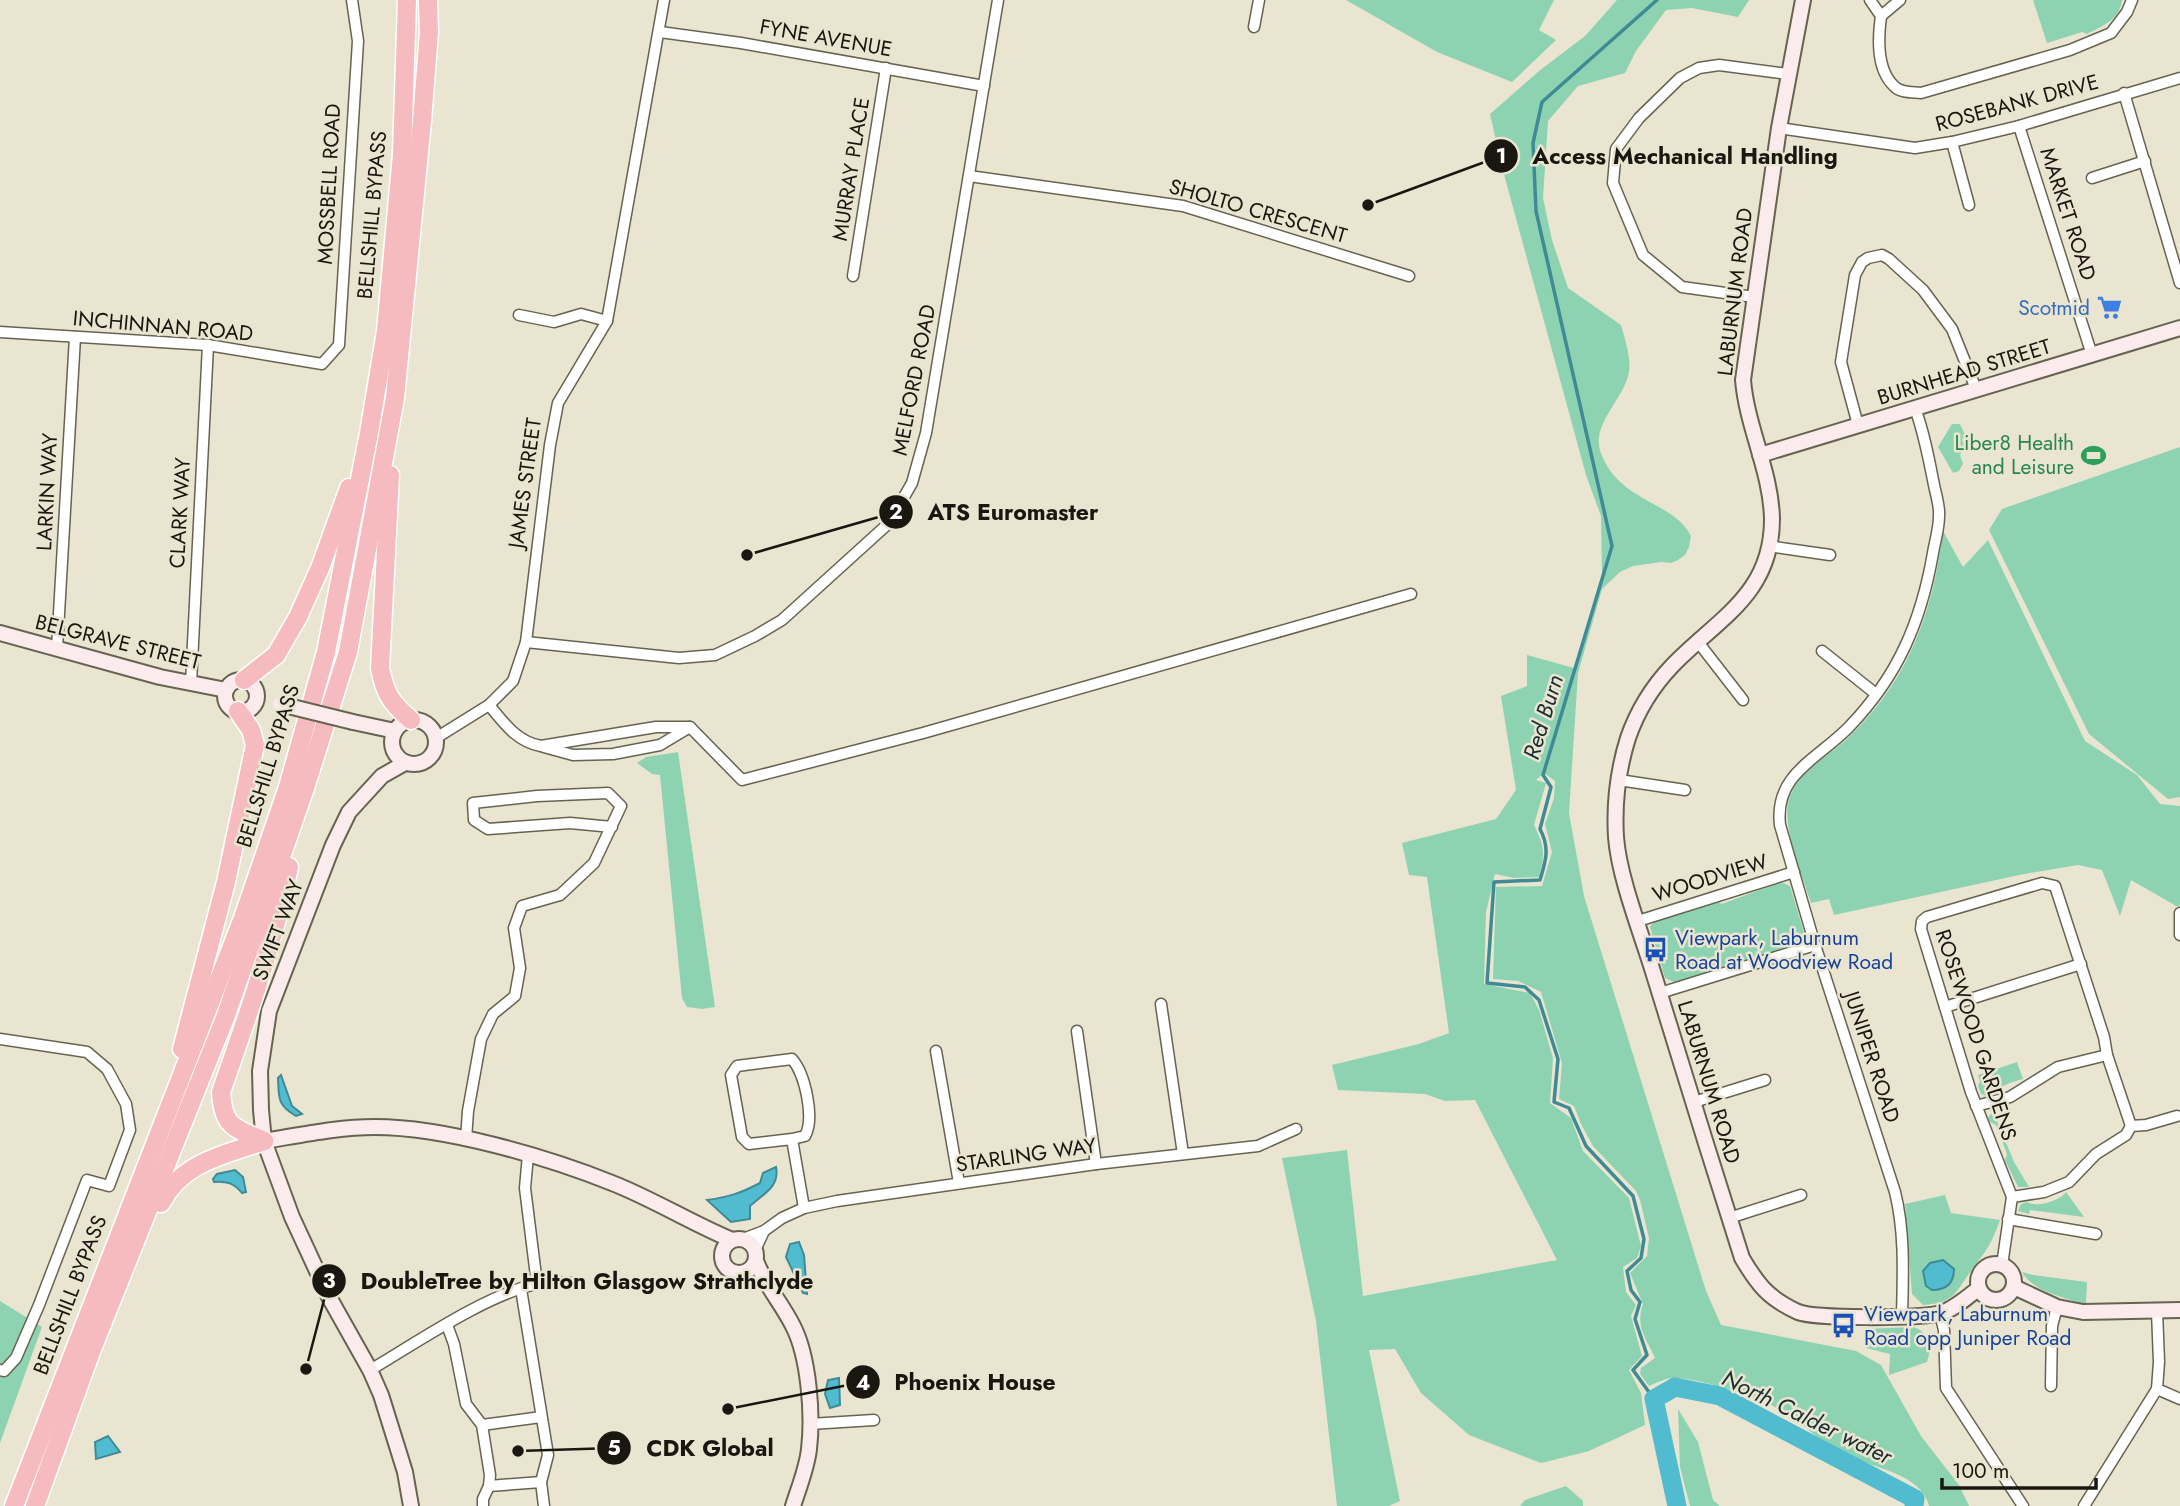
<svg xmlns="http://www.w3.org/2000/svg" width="2180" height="1506" font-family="Jost,sans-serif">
<rect width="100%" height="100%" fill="#e9e5d0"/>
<g fill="#8ed3b1">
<polygon points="1346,0 1554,0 1539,30 1556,40 1512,82 1437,52"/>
<path d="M1617,0H1749L1738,17L1692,8L1666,10L1636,51L1625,73L1578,86L1548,121L1543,198L1552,240L1568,288L1621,325C1625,340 1631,356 1629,372C1624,401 1588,425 1602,456C1622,503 1673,501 1691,536L1689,547L1685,555L1678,560L1671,563L1661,562L1633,566L1620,572L1602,589L1578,673L1569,813L1584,896L1706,1291L1721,1325L1856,1351L1881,1365L1921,1436L1959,1485L1969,1506H1929C1922,1474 1872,1467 1846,1456C1822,1445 1804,1423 1781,1410C1758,1397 1699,1378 1674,1378C1665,1378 1656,1383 1649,1386L1640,1374L1641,1368L1655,1358C1646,1337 1635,1328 1643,1304L1630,1273L1647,1256L1649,1238L1640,1200L1636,1191L1593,1146L1581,1124L1574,1106L1559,1099L1562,1063L1541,992L1518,981L1493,979L1496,887L1542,886L1552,852L1545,824L1554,798L1555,781L1544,773L1536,780L1546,783L1534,825C1545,847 1545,854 1539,877L1514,878L1495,874L1486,912L1484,984L1530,993L1539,1010L1553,1058L1550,1103L1571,1118L1583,1151L1629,1198L1641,1246L1637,1258L1623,1267L1626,1292L1636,1305L1631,1316L1642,1356L1629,1370L1641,1393L1645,1425L1589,1451L1541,1463L1469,1435L1421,1393L1395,1349L1369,1350L1400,1501L1389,1506H1337L1316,1321L1282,1158L1347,1150L1363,1296L1557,1260L1475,1100L1445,1101L1425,1094L1338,1090L1332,1065L1419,1044L1449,1033L1427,877L1409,875L1402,843L1496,819L1516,790L1501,696L1527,686V655L1574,668L1602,575L1601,516L1586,475L1502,167L1490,114L1539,71L1585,36Z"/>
<path d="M2033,0H2122C2120,19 2103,26 2087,34L2082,32L2047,43Z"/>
<polygon points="1952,424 1960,424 1965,435 1962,440 1965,446 1960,455 1963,464 1959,471 1953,473 1938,447"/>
<polygon points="2180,447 2180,797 2168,799 2089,734 1989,530 2002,509"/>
<path d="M1943,531L1963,567L1988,540L2085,741L2137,775L2160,804L2180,806V904L2178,907L2131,880L2120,916L2102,870L2078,865L2024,874L1834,915L1829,899L1811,903C1803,877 1781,826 1789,800C1797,771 1830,756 1850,736C1910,678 1933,611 1943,531Z"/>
<polygon points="678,752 715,1007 702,1009 687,1007 682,998 660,775 652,774 637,763 646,757"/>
<polygon points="1781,882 1790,886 1805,936 1801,943 1681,981 1674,982 1665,978 1650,927 1654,921 1716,901 1722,904"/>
<path d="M2017,1062L2023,1079C2015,1081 2000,1085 1996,1093L1987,1096L1981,1094L1978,1086L1980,1081L1978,1075Z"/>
<polygon points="1993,1111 2014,1162 2029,1187 2018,1187 2005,1160 2007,1154 1996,1125 1990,1122 1988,1118"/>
<path d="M2066,1192L2084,1217L2030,1210L2029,1214L2018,1211L2021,1204L2027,1202C2037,1208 2060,1201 2066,1192Z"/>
<path d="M1945,1195L1951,1213L2000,1220C1992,1242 1988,1249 1973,1268C1956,1291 1956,1303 1923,1305L1912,1294L1905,1204Z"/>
<path d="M2022,1272L2033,1275L2087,1282L2086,1303H2080C2060,1296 2033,1291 2022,1272Z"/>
<polygon points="0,1301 42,1327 0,1443"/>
<path d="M1914,1327C1931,1335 1933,1344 1927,1362L1889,1375L1890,1354L1866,1348L1865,1329Z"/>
<polygon points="1678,1409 1698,1442 1713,1500 1720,1506 1690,1506 1680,1467"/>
<polygon points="1566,1486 1583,1501 1583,1506 1520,1506 1525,1500"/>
</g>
<g fill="#51bcd0" stroke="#408a96" stroke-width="2">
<path d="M281,1075L292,1106L302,1114L296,1116C277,1105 279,1098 278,1078Z"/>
<path d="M776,1167C780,1187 763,1194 750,1206V1219L731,1222L707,1200C729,1197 741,1193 760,1183L763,1173Z"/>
<path d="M235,1170L243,1177L246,1192L242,1193C234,1183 227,1181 214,1182L213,1179L217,1174Z"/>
<polygon points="799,1242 804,1255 807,1294 803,1293 786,1257 790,1244"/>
<path d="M1943,1260L1954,1269C1954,1283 1946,1290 1932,1290L1926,1286L1923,1271L1930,1263Z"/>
<polygon points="839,1378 840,1405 830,1408 825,1394 828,1380"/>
<polygon points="108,1436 120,1452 96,1459 95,1442"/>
</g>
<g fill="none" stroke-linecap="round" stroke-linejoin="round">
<path stroke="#408a96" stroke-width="3.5" d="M1654,1399L1633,1370L1647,1355L1635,1319L1640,1302L1631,1290L1627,1271L1641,1258L1644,1239L1633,1196L1586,1146L1569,1108L1554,1102L1558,1059L1539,1000L1525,987L1487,983L1494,882L1540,880C1546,860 1550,848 1540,829L1551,787L1543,775L1612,546L1536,211L1533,143L1542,102L1657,0"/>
<polyline stroke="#51bcd0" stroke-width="19" points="1677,1506 1654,1399 1675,1387 1720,1396 1915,1499 1914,1506"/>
<defs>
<g id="street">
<path d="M1870,0L1881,16C1878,38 1876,69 1894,86C1900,93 1912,92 1921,93L2070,50L2111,33L2127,12L2132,0"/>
<polyline points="1881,16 1900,0"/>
<polyline points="1254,27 1259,0"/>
<polyline points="660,32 741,43 984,86"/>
<polyline points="2124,93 2180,283"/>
<polyline points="2019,126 2092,355"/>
<polyline points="1779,128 1915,148 1952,142 2019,126 2180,78"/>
<polyline points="1952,142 1969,205"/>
<polyline points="969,176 1183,206 1409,276"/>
<polyline points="2092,178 2145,161"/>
<polyline points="853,276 886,68"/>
<polyline points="1754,297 1682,287 1643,255 1613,183 1616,149 1639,118 1680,78 1699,68 1719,65 1788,74"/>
<polyline points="519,315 554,322 581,314 607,321"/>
<polyline points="0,332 208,345 322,364 339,345 358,41 352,0"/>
<polyline points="1858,425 1841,362 1855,275 1862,262 1868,258 1882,255 1889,259 1923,290 1952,329 1976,389"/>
<polyline points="1768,546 1830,555"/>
<polyline points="526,642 679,658 715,655 755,636 782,620 889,523 912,483 926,433 998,0"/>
<polyline points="1698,642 1743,700"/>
<polyline points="57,648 75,337"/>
<polyline points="1822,651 1876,694"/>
<polyline points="191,683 208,345"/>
<path d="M489,705C504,723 517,742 541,746L656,727H690L742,780L923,733L1411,594"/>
<polyline points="436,738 489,705 513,681 526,642 550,445 558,403 607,321 664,0"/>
<polyline points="544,747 573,755 613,754 660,745 690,727"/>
<polyline points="1619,780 1685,790"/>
<polyline points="2180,913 2180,935"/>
<polyline points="1638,921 1794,872"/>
<polyline points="1660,993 1815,945"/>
<polyline points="1161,1004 1183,1154"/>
<polyline points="1945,1007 2081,964"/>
<polyline points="1077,1031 1096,1164"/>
<polyline points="0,1039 87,1052 107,1069 126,1104 130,1130 109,1186 87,1180 39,1305 16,1358 4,1371 0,1370"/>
<polyline points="936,1051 959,1183"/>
<polyline points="1694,1102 1765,1080"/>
<polyline points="1976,1106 2010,1097 2058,1067 2107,1055"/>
<polyline points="2131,1126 2146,1125 2177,1116"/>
<polyline points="466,1139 468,1111 481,1039 493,1014 515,996 520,968 514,928 522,906 560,895 594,863 621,806 608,793 537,796 473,803 474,820 488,829 570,823 612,827"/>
<path d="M792,1139L749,1144L742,1137L731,1075L737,1066L792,1059C805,1074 815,1118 805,1136L792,1139L804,1208"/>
<polyline points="528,1155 525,1188 537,1284"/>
<polyline points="2012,1197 2044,1192 2069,1182 2096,1154 2126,1135 2131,1126"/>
<polyline points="1729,1218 1801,1195"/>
<polyline points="2008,1219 2096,1234"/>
<polyline points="743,1239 764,1231 782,1218 804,1208 837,1201 1096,1164 1258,1146 1296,1129"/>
<polyline points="755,1250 764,1231"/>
<polyline points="2002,1265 2012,1197 1971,1092 1921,929 1922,921 1927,917 2042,883 2055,886 2104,1037 2107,1055 2131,1126"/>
<polyline points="521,1289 548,1455 541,1482 544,1506"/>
<polyline points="1940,1314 1944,1330 1946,1388 2023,1506"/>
<path d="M1902,1315C1903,1275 1905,1232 1895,1192L1815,945L1780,825C1774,774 1818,759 1849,727C1898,676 1921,622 1933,553C1935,541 1939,529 1939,516C1940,507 1936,495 1934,485C1929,459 1924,433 1915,408"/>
<polyline points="447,1325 454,1344 466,1404 482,1425 490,1475 489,1486 483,1499 483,1506"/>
<path d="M370,1370C416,1343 487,1294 537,1284C552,1281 566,1282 580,1284"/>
<polyline points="2051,1386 2052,1326 2057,1307"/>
<polyline points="2157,1389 2180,1399"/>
<polyline points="810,1424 874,1420"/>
<polyline points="482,1425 541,1417"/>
<polyline points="489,1486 541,1482"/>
<polyline points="2084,1506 2157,1389 2159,1362 2157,1311"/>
</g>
<g id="secondary">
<path d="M1803,0L1779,128L1743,380C1747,428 1771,471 1772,519C1772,595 1717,619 1672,666C1653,686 1637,712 1628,738C1618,770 1614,804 1616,837C1619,878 1642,935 1654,975C1683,1069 1712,1164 1742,1258C1758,1285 1768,1298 1798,1312C1816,1319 1916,1318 1937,1314C1951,1312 1967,1297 1978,1289"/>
<polyline points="1760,455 2180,328"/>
<polyline points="0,633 160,677 226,690"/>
<circle cx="241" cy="696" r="16"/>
<circle cx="414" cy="742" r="22"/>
<polyline points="353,722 395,731"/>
<polyline points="405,763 382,776 349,812 333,845 269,1011 260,1071 261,1110 264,1141 292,1217 329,1297 370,1370 381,1395 405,1472 411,1506"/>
<path d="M264,1141C301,1135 338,1127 375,1127C445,1127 547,1157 612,1183C653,1199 691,1223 732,1240"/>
<circle cx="739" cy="1256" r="17"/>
<path d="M756,1261C766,1287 781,1302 793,1326C809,1357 813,1415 809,1449C807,1468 799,1487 793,1506"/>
<circle cx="1996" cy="1282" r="18"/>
<polyline points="2014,1287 2057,1307 2083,1312 2180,1310"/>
</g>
<g id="highway">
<path d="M390,475L380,668C385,694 391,703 411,720"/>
<polyline points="244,680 276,655 298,617 320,568 349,488"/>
<polyline points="182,1049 226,882 255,745 251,730 238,711"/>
<path d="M264,1141C235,1128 223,1128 221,1092C247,1018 273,945 289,867"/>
<path d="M161,1203C182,1162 224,1155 264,1141"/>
<polyline points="14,1506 243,918 288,787 326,652 369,433 386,331 402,154 407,0"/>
<polyline points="35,1506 92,1349 225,1018 305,788 348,652 395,398 422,121 429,32 428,0"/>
</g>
</defs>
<use href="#street" stroke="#666351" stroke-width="13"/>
<use href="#secondary" stroke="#666351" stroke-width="18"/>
<use href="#highway" stroke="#fff" stroke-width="21"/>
<use href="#street" stroke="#fff" stroke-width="10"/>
<use href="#secondary" stroke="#fcebec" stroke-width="14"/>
<use href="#highway" stroke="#f6bbbf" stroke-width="18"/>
<defs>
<polyline id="secondary-bridge" points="280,704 353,722"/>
</defs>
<use href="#secondary-bridge" stroke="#666351" stroke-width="18" stroke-linecap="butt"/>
<use href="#secondary-bridge" stroke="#fcebec" stroke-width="14"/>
</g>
<defs>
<symbol id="supermarket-bare" viewBox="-9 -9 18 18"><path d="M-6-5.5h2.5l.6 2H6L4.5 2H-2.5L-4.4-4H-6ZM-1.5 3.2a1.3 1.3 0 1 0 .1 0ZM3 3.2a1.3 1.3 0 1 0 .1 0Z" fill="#3f7fe0" stroke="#e9e5d0" stroke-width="2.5" paint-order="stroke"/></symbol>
<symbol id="stadium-bare" viewBox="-9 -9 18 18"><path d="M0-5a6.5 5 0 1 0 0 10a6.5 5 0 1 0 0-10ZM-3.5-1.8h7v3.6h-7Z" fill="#2e9e5b" stroke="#e9e5d0" stroke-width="2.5" paint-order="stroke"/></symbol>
<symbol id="bus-bare" viewBox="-9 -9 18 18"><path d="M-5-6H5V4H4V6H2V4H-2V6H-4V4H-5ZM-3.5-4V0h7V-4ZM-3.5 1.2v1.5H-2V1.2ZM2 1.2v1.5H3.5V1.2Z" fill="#1a4fb4" stroke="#e9e5d0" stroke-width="2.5" paint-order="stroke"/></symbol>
</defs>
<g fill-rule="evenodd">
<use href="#supermarket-bare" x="2092" y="290" width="35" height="35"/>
<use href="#stadium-bare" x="2076" y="438" width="35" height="35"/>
<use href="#bus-bare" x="1638" y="932" width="35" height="35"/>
<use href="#bus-bare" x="1826" y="1308" width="35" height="35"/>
</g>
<g text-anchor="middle" stroke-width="5" stroke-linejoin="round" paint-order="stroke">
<g font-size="21" fill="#191710" stroke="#e9e5d0">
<text transform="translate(826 38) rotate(10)" y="7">FYNE AVENUE</text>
<text transform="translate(2017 103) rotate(-15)" y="7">ROSEBANK DRIVE</text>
<text transform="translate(851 169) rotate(-81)" y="7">MURRAY PLACE</text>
<text transform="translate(329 184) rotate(-87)" y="7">MOSSBELL ROAD</text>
<text transform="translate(1258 211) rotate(16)" y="7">SHOLTO CRESCENT</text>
<text transform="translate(2068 214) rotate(72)" y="7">MARKET ROAD</text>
<text transform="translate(372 215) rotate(-85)" y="7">BELLSHILL BYPASS</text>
<text transform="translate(1735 292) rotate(-83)" y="7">LABURNUM ROAD</text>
<text transform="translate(163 326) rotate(5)" y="7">INCHINNAN ROAD</text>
<text transform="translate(1964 372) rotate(-17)" y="7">BURNHEAD STREET</text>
<text transform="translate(914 380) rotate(-79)" y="7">MELFORD ROAD</text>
<text transform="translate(525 483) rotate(-82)" y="7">JAMES STREET</text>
<text transform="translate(47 492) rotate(-87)" y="7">LARKIN WAY</text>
<text transform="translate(180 513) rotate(-87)" y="7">CLARK WAY</text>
<text transform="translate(118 642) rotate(14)" y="7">BELGRAVE STREET</text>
<text transform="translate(268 766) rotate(-73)" y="7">BELLSHILL BYPASS</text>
<text transform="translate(1710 878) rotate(-17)" y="7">WOODVIEW</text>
<text transform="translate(278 930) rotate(-69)" y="7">SWIFT WAY</text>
<text transform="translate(1976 1035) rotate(72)" y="7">ROSEWOOD GARDENS</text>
<text transform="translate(1872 1057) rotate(72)" y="7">JUNIPER ROAD</text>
<text transform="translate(1709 1082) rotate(73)" y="7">LABURNUM ROAD</text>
<text transform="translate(1026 1155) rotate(-8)" y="7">STARLING WAY</text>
<text transform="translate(70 1295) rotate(-69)" y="7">BELLSHILL BYPASS</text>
</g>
<g font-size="21" fill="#366cbe" stroke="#e9e5d0" text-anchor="end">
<text x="2090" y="315">Scotmid</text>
</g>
<g font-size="21" fill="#27864d" stroke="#e9e5d0" text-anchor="end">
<text x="2074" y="450">Liber8 Health<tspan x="2074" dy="24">and Leisure</tspan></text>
</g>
<g font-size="21" fill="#164399" stroke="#e9e5d0" text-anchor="start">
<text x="1675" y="945">Viewpark, Laburnum<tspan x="1675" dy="24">Road at Woodview Road</tspan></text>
<text x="1864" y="1321">Viewpark, Laburnum<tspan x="1864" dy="24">Road opp Juniper Road</tspan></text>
</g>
<g font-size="23" font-style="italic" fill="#1a2e32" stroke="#e9e5d0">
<text transform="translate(1543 717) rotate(-73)" y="8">Red Burn</text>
<text transform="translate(1807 1417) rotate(26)" y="8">North Calder water</text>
</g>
</g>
<path fill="none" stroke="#191710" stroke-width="2.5" d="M1368 205L1501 156M747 555L896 512M306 1369L329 1281M728 1409L863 1382M518 1451L614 1448"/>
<g fill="#191710" stroke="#e9e5d0" stroke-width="2.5">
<circle cx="1368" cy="205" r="7"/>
<circle cx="747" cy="555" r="7"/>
<circle cx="306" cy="1369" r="7"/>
<circle cx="728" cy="1409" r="7"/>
<circle cx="518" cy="1451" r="7"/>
<circle cx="1501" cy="156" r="18"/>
<circle cx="896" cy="512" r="18"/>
<circle cx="329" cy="1281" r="18"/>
<circle cx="863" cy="1382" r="18"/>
<circle cx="614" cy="1448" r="18"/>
</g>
<g font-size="21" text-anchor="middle" font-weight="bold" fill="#fff">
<text x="1501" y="163">1</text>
<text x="896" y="519">2</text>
<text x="329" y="1288">3</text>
<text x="863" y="1390">4</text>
<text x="614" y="1455">5</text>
</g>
<g font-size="23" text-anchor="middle" font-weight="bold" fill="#191710" stroke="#e9e5d0" stroke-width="5" stroke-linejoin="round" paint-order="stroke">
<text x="1685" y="164">Access Mechanical Handling</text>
<text x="1013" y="520">ATS Euromaster</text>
<text x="587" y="1289">DoubleTree by Hilton Glasgow Strathclyde</text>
<text x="975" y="1390">Phoenix House</text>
<text x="710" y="1456">CDK Global</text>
</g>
<path d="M1942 1478v10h154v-10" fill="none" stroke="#191710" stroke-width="3.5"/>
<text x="1952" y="1478" font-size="21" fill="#191710" stroke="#e9e5d0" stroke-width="5" paint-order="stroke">100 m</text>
</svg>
